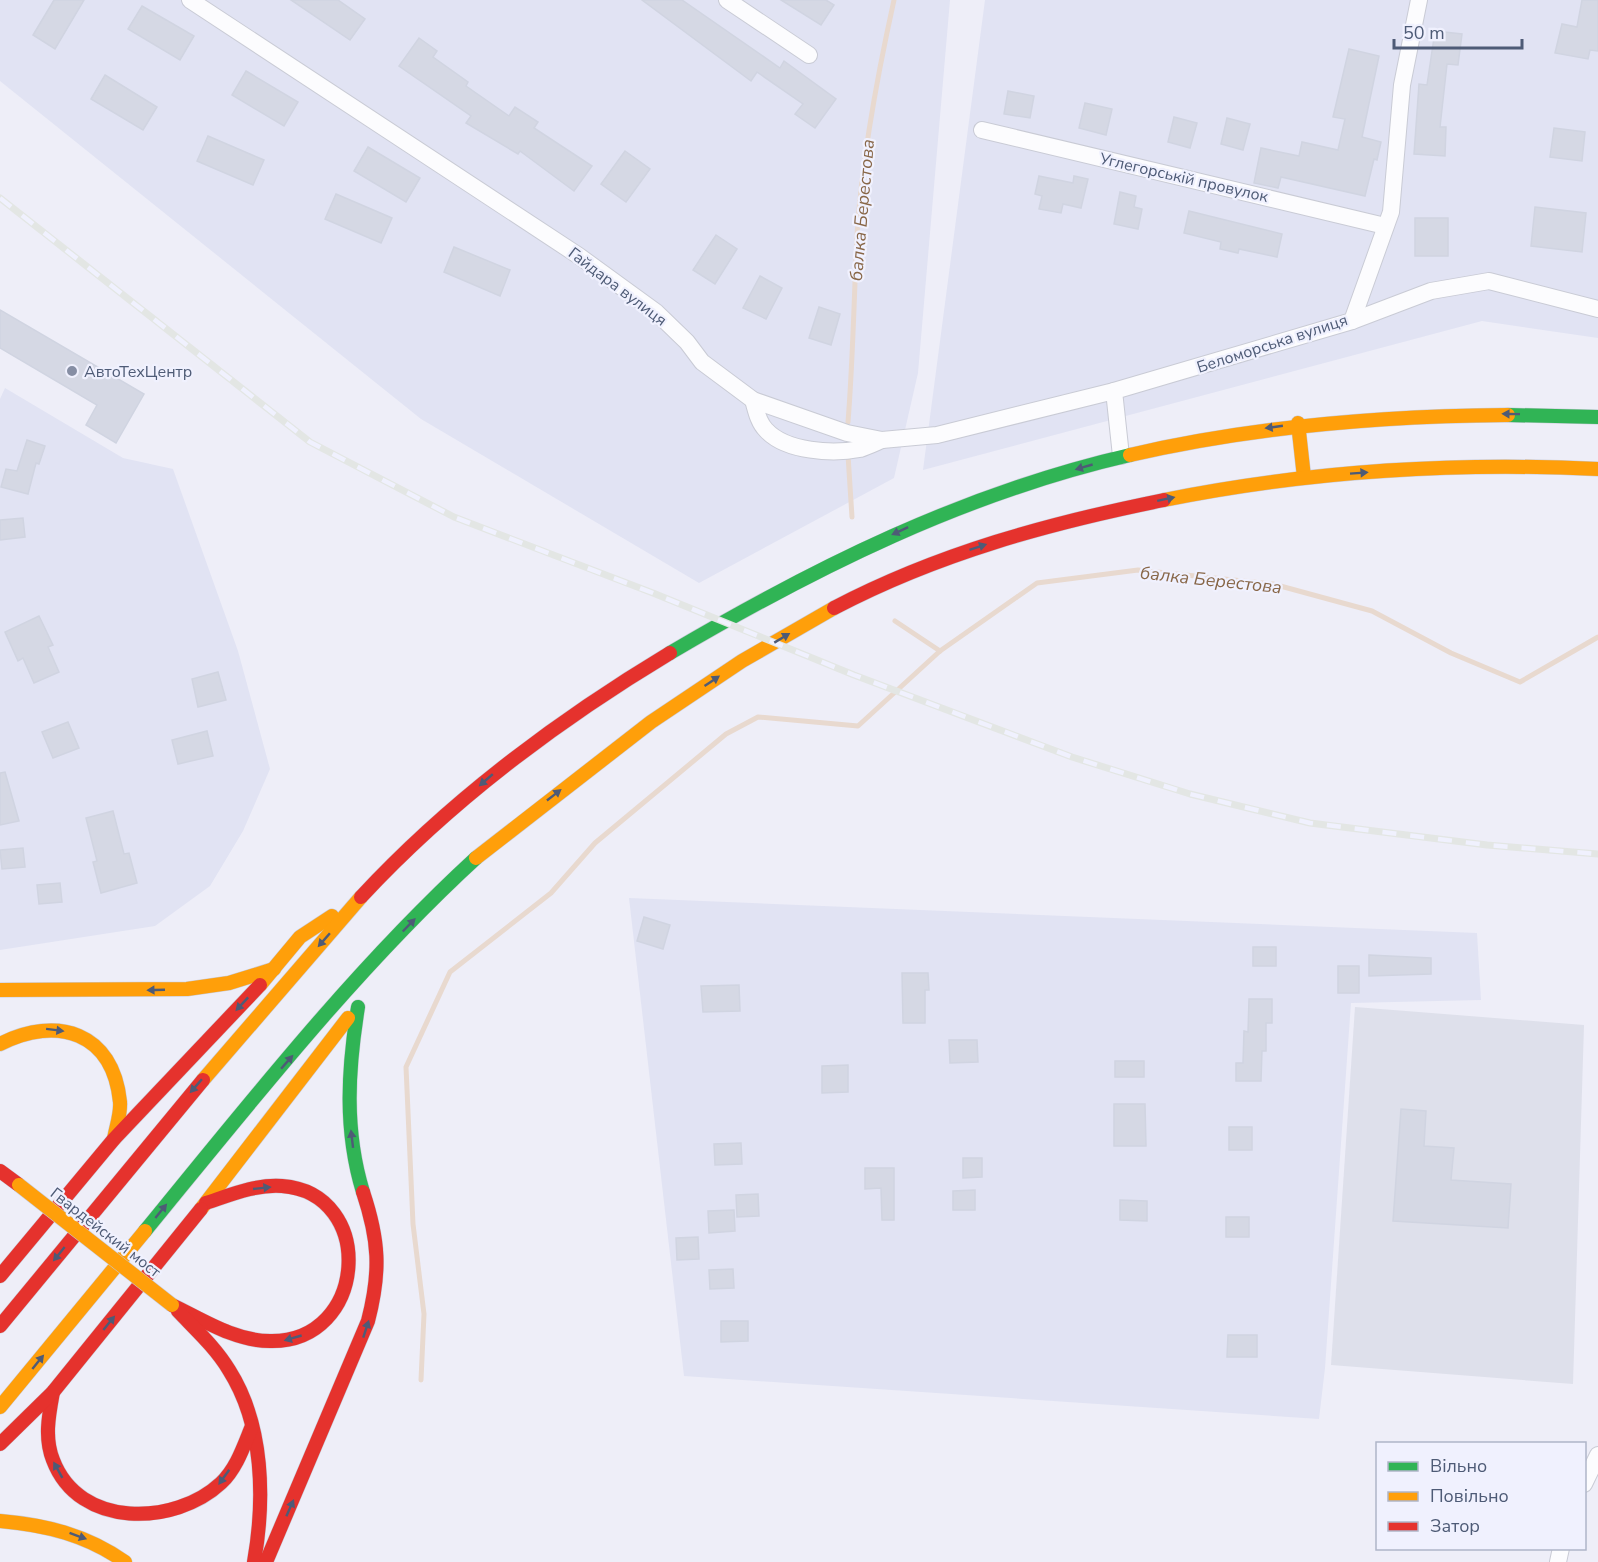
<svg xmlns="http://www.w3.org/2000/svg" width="1598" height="1562" font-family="'Nunito Sans',sans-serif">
<rect width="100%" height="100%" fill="#eeeef8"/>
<g fill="#e1e3f3">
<polygon points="0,0 950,0 918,373 894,478 699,583 421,419 0,81"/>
<polygon points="985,0 1598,0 1598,338 1482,321 923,470"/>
<polygon points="5,388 123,458 173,469 238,651 270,769 243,831 210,886 155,926 0,950 0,399"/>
<polygon points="629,898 1477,933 1481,1000 1351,1003 1325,1368 1319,1419 684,1376"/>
</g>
<polygon fill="#dee0eb" points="1355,1007 1584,1025 1573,1384 1331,1365"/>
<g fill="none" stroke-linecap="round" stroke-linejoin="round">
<g stroke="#e8d9cf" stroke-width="5">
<path d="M848,422C853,360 854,297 857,235C862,156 877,77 894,0"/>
<polyline points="848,455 852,517"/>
<polyline points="895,621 940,651"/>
<polyline points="421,1380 424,1314 413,1224 406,1067 450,972 551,893 595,843 726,734 758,717 858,726 940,651 1037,583 1138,570 1273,584 1372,611 1451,653 1520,682 1598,637"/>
</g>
</g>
<g fill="#d5d8e4" stroke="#d0d4e1" stroke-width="1.5">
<polygon points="54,0 84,0 55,49 33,35"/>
<polygon points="291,0 338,0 365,19 350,40"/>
<polygon points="642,0 682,0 780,68 784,61 836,99 815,128 795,114 803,104 757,72 751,81"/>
<polygon points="781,0 826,0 834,5 821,25"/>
<polygon points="1582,0 1598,0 1598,51 1590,50 1588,59 1555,53 1562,24 1577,27"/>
<polygon points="142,6 194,36 180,60 128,29"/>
<polygon points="1435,31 1462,34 1458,65 1447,64 1440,127 1446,127 1445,156 1414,154 1419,84 1427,85"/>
<polygon points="419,38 437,51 433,57 468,82 466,86 509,116 515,107 538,122 534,128 592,166 574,191 520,151 518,154 466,123 471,116 399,66"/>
<polygon points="1349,49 1379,56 1362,137 1381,142 1377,160 1374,159 1365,196 1281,177 1278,188 1254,183 1261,148 1299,156 1302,142 1338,150 1345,119 1333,117"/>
<polygon points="246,71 298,102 284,126 232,95"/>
<polygon points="105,75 157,107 143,130 91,99"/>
<polygon points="1008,91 1034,96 1030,118 1004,114"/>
<polygon points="1085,103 1112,109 1106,135 1079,128"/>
<polygon points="1174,117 1197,123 1190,148 1168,142"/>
<polygon points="1227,118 1250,124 1243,150 1221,144"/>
<polygon points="1554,128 1585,132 1582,161 1550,157"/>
<polygon points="208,136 264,160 253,185 197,161"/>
<polygon points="368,147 420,178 406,202 354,171"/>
<polygon points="625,151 650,169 626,202 601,184"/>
<polygon points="1039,176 1073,183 1074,176 1088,179 1081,208 1063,204 1061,213 1039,209 1042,196 1035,194"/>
<polygon points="1120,192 1136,196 1134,207 1142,209 1138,229 1114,224"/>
<polygon points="336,194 392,218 381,243 325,219"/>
<polygon points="1535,207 1586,213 1582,252 1531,246"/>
<polygon points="1189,211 1282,234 1277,257 1239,249 1238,253 1220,249 1221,242 1184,233"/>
<rect x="1415" y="218" width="33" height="38"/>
<polygon points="716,235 737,249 715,284 693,270"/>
<polygon points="454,247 510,270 500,296 444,272"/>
<polygon points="760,276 782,288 766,319 743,308"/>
<polygon points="819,307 840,314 831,345 809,338"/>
<polygon points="0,310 144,394 116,443 86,425 97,405 0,348"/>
<polygon points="27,440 45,446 39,464 36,463 28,494 1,487 6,469 17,471"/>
<polygon points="23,518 25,537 0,540 0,520"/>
<polygon points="39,616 53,645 48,647 59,672 34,683 23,658 18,661 5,632"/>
<polygon points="218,672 226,700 198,707 192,679"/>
<polygon points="68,722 79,748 53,758 42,732"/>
<polygon points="207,731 213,756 178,764 172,740"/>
<polygon points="5,772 19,821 0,825 0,773"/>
<polygon points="113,811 124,854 129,853 137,883 101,893 93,862 97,861 86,818"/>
<polygon points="23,848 25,867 2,869 0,850"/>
<polygon points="60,883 62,902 39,904 37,885"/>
<polygon points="644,917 670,925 663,949 637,941"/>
<rect x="1253" y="947" width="23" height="19"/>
<polygon points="1369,955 1431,958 1431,974 1369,976"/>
<rect x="1338" y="966" width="21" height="27"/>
<polygon points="902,973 928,973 929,990 925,990 925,1023 903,1023"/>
<polygon points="739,985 740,1011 703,1012 701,986"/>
<polygon points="1249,999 1272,999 1272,1023 1266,1023 1266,1051 1262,1051 1261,1081 1236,1081 1236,1063 1243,1063 1244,1031 1248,1032"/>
<polygon points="949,1040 977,1040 978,1062 950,1063"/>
<rect x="1115" y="1061" width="29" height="16"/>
<polygon points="848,1065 848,1092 822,1093 822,1066"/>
<polygon points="1114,1104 1145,1104 1146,1146 1114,1146"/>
<polygon points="1401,1109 1426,1111 1424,1146 1454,1148 1451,1180 1511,1184 1508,1228 1393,1221"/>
<rect x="1229" y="1127" width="23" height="23"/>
<polygon points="741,1143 742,1164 715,1165 714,1144"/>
<polygon points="963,1158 982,1158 982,1177 963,1178"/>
<polygon points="865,1168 894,1168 894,1220 882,1220 881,1188 865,1189"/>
<polygon points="975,1190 975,1210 953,1210 953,1191"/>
<polygon points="758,1194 759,1216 737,1217 736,1195"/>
<polygon points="1120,1200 1147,1201 1147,1221 1120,1220"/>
<polygon points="734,1210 735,1231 709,1233 708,1211"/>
<rect x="1226" y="1217" width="23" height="20"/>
<polygon points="698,1237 699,1259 677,1260 676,1238"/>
<polygon points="733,1269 734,1288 710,1289 709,1270"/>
<polygon points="721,1321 748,1321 748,1341 721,1342"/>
<polygon points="1228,1335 1257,1335 1257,1357 1227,1357"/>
</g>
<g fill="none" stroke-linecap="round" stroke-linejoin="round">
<defs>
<g id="street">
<polyline points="190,0 579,256 656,312 687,342 702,362 753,400 847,433 882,440 937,435 1114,391"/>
<polyline points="727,0 809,55"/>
<polyline points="982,130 1385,226"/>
<polyline points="1352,321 1431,291 1489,281 1598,309"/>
<path d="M753,400C756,410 758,422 766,430C786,452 833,454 860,449C867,447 875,443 882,440"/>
<polyline points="1121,456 1114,391 1352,321 1391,212 1402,85 1419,0"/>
<polyline points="1584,1484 1598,1455"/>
<polyline points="1558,1562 1561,1548"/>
</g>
<g id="fast">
<polyline points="1508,415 1598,417"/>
<path d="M670,653C816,567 965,493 1130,455"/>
<path d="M358,1007C348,1069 344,1130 363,1192"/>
<path d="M145,1231C249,1104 355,969 476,858"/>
</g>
<g id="slow">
<polyline points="1298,423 1304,477"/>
<path d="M1130,455C1255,426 1380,416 1508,415"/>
<path d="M1164,500C1308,471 1452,462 1598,469"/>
<polyline points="476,858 651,722 742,661 834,608"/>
<polyline points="260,985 300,937 332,916"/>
<polyline points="0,990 187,989 229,983 274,969"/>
<path d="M0,1044C57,1015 113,1032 120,1102C121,1114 116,1127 114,1139"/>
<polyline points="203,1080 361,897"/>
<polyline points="201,1209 348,1018"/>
<polyline points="0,1407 145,1231"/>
<path d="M0,1521C46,1525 87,1535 125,1562"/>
</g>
<g id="jam">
<path d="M834,608C939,553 1050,523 1164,500"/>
<path d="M361,897C451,800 557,721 670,653"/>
<polyline points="0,1171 19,1185"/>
<polyline points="0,1276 114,1139 260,985"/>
<path d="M172,1305C203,1320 235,1341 270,1341C368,1343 377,1193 282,1186C256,1184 230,1195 206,1203"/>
<path d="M178,1311C196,1330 215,1347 229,1370C264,1425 265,1500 254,1562"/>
<polyline points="0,1326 203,1080"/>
<path d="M53,1392C49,1414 44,1438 53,1460C79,1529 175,1526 221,1483C237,1468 244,1445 252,1426"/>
<polyline points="0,1444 53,1392 201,1209"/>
<path d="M266,1562L368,1321C381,1271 379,1240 363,1192"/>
</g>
</defs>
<use href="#street" stroke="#c9cbd5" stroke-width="18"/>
<use href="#fast" stroke="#c7cad6" stroke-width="15"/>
<use href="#slow" stroke="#c7cad6" stroke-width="15"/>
<use href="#jam" stroke="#c7cad6" stroke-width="15"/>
<use href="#street" stroke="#fcfcfe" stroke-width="16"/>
<use href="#fast" stroke="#30b455" stroke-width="14"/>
<use href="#slow" stroke="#ff9f0a" stroke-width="14"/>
<use href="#jam" stroke="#e5322d" stroke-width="14"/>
<defs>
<polyline id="rail" points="0,198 310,442 454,517 653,593 854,675 1072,757 1190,794 1310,823 1487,845 1598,854"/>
</defs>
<use href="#rail" stroke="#e3e6e4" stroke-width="7"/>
<use href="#rail" stroke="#f0f1fe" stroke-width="4.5" stroke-dasharray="14" stroke-linecap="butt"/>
<defs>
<polyline id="slow-bridge" points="19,1185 172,1305"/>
</defs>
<use href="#slow-bridge" stroke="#c7cad6" stroke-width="15" stroke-linecap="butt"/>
<use href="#slow-bridge" stroke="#ff9f0a" stroke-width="14"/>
</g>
<defs><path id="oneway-solid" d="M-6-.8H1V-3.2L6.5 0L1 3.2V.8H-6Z" transform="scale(1.5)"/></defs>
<g fill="#4e5b76">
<use href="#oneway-solid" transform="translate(1511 414) rotate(-179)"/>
<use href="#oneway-solid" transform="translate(1274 427) rotate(172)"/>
<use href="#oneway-solid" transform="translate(1084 467) rotate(164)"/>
<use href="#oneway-solid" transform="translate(1359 473) rotate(-4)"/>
<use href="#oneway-solid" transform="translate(1166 499) rotate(-12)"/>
<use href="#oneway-solid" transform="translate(900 531) rotate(155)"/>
<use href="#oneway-solid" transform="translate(978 547) rotate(-18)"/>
<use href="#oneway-solid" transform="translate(782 638) rotate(-31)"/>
<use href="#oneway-solid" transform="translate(712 681) rotate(-34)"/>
<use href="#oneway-solid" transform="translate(486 780) rotate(139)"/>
<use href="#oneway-solid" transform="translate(554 795) rotate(-38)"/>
<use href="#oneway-solid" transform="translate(409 925) rotate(-46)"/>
<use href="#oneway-solid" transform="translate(324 940) rotate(131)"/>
<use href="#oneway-solid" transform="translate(156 990) rotate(178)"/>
<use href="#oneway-solid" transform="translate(242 1004) rotate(133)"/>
<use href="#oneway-solid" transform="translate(55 1030) rotate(7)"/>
<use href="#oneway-solid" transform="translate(287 1062) rotate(-49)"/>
<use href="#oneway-solid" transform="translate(196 1086) rotate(131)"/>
<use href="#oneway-solid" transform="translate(352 1139) rotate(-97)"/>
<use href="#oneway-solid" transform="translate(262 1188) rotate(-6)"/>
<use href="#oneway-solid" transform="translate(161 1211) rotate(-51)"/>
<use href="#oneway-solid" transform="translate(59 1254) rotate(129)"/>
<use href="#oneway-solid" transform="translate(109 1323) rotate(-51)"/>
<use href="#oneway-solid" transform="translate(366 1329) rotate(-72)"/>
<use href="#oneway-solid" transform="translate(293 1338) rotate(164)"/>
<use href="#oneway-solid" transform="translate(38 1362) rotate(-51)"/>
<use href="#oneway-solid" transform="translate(58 1470) rotate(-119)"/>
<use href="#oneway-solid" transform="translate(224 1477) rotate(126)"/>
<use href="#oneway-solid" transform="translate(290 1508) rotate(-66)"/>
<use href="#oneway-solid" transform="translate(78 1536) rotate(20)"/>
</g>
<circle fill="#868ea4" stroke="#f0f1fe" stroke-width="2" cx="72" cy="371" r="6"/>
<g text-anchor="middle" stroke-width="4.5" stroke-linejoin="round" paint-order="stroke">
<g font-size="16" fill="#4e5b76" stroke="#f0f1fe">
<text transform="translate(1184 177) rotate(13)" y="6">Углегорськiй провулок</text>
<text transform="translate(618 286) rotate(37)" y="6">Гайдара вулиця</text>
<text transform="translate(1272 343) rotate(-18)" y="6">Беломорська вулиця</text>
<text transform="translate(106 1232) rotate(38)" y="6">Гвардейский мост</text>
</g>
<g font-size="16" fill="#4e5b76" stroke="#f0f1fe" text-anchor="start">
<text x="84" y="377">АвтоТехЦентр</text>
</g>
<g font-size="18" font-style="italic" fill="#886748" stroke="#f0f1fe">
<text transform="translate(862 210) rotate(-85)" y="6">балка Берестова</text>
<text transform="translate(1211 580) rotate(6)" y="6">балка Берестова</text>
</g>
</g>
<rect x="1376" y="1442" width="210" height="108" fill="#f0f1fe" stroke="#afb5c8" stroke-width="1.5"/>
<rect x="1388" y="1462" width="30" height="9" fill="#30b455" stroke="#afb5c8" stroke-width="1.5"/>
<text x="1430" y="1472" font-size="18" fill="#4e5b76">Вільно</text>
<rect x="1388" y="1492" width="30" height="9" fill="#ff9f0a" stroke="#afb5c8" stroke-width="1.5"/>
<text x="1430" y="1502" font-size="18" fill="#4e5b76">Повільно</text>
<rect x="1388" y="1522" width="30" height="9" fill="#e5322d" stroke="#afb5c8" stroke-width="1.5"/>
<text x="1430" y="1532" font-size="18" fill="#4e5b76">Затор</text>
<path d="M1394 39v9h128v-9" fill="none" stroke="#4e5b76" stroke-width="3"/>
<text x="1403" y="39" font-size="18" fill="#4e5b76" stroke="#f0f1fe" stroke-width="4.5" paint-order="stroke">50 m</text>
</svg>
